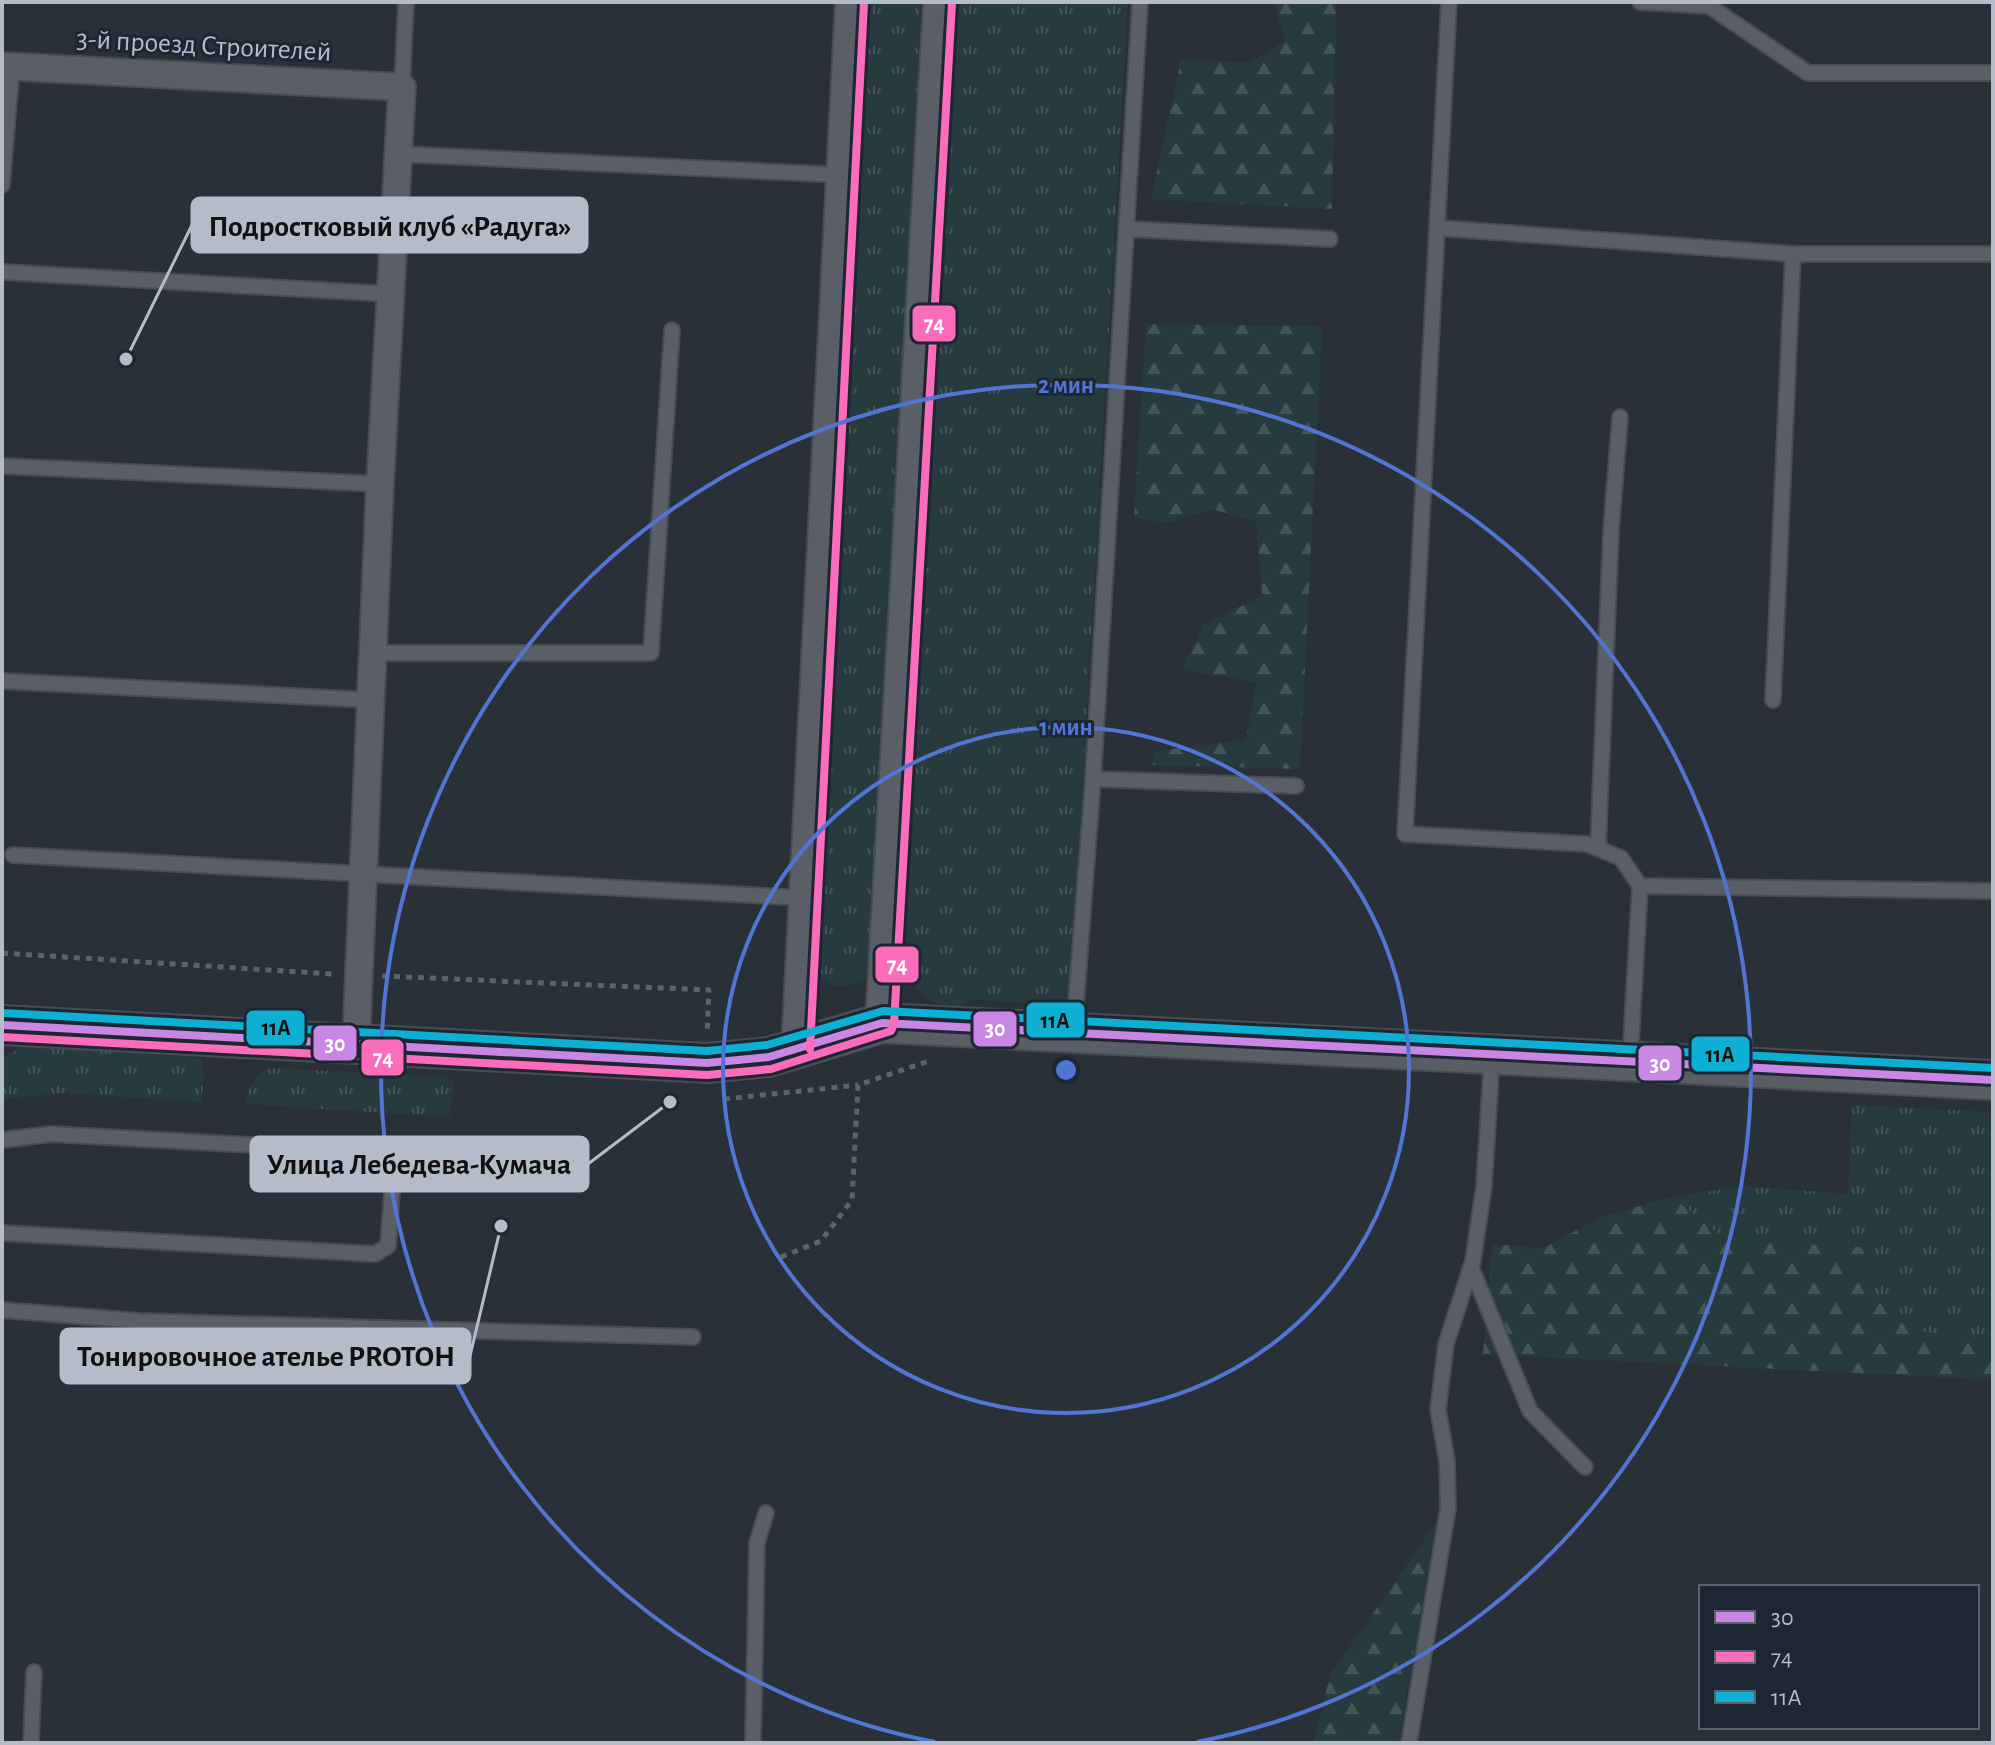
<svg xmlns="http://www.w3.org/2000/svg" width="1995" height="1745" font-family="'Alegreya Sans',sans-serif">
<defs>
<pattern id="grass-tufts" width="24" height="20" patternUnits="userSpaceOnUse" patternTransform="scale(2)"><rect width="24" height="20" fill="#273a3e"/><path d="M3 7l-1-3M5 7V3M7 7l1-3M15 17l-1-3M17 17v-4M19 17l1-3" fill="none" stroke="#445559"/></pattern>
<pattern id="forest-firs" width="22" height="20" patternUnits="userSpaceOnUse" patternTransform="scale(2)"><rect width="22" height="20" fill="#273a3e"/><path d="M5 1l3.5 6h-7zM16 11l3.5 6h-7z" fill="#445559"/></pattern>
</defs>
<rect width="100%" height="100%" fill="#2a3038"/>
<g fill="url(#grass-tufts)">
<polygon points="863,2 921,2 872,964 863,982 837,987 820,978 817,963"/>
<path d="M953,2H1128L1070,998L1062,1014H1041L1038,1004L968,999L959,1010C909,1004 887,950 906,904L913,824L909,808Z"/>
<polygon points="24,1046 201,1058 204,1077 201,1102 62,1093 2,1099 2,1058"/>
<path d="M270,1068L449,1077L454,1083L449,1117L245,1104C250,1087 252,1076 270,1068Z"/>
<polygon points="1852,1105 1993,1112 1993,1342 1910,1330 1876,1299 1865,1247 1728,1241 1672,1197 1741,1186 1848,1194"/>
</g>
<g fill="url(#forest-firs)">
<polygon points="1274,2 1336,2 1332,209 1151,199 1181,59 1248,63 1285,41"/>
<polygon points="1146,324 1322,326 1300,769 1151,765 1155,751 1246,740 1256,682 1182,670 1203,625 1262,596 1256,522 1212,509 1169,523 1134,518"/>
<polygon points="1672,1197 1728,1241 1865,1247 1876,1299 1910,1330 1993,1342 1993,1380 1483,1354 1492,1244 1544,1248 1603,1216"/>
<polygon points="1436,1523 1398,1743 1313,1743 1330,1675"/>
</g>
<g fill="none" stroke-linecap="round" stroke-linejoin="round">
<defs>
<g id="service">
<polyline points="1449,2 1405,834 1587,844 1621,858 1640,886 1630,1060"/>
<polyline points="1640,2 1709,6 1808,73 1993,73"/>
<polyline points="402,87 406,2"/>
<polyline points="398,154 843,175"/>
<polyline points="2,185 12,66"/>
<polyline points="1439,228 1793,254 1993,254"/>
<polyline points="1127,229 1330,239"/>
<polyline points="2,272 390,294"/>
<polyline points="3,466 380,484"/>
<polyline points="373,653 651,653 672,330"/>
<polyline points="2,681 370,700"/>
<polyline points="1773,700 1793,254"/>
<polyline points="1093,779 1296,786"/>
<polyline points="1598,848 1611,531 1620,417"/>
<polyline points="13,855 805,898"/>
<polyline points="1640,886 1993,891"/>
<polyline points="1074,1030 1093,779 1140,2"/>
<polyline points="2,1140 51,1134 363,1151 384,1161 393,1178 388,1246 375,1254 2,1233"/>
<polyline points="1471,1267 1530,1411 1585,1467"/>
<polyline points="2,1310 139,1321 693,1337"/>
<polyline points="31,1743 34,1672"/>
<polyline points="753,1743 757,1543 766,1513"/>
<polyline points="1409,1743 1448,1508 1447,1461 1438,1410 1446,1344 1473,1261 1484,1186 1492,1056"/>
</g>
<polyline id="minor" points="2,66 402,87 380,484 356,1044"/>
<g id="tertiary">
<polyline points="882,1023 940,2"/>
<polyline points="798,1048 852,2"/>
</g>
<polyline id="secondary" points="2,1025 707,1063 769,1057 882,1023 1993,1080"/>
</defs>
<use href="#service" stroke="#484c53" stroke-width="18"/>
<use href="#minor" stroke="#484c53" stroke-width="30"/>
<use href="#tertiary" stroke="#484c53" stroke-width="36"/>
<use href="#secondary" stroke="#484c53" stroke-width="42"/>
<g stroke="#5d636a" stroke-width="5" stroke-dasharray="6 6" stroke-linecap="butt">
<polyline points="2,953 332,974"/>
<polyline points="382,976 709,990 707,1033"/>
<polyline points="724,1099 858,1085"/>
<polyline points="781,1257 821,1241 852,1200 858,1085 932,1060"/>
</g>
<use href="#service" stroke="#5a5e66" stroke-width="14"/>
<use href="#minor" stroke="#5a5e66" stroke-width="26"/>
<use href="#tertiary" stroke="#5a5e66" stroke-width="32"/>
<use href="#secondary" stroke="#595d64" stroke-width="38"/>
<defs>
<polyline id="bus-1" points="2,1025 707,1063 769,1057 882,1023 1993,1080"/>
<g id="bus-2">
<polyline points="2,1037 707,1075 771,1069 891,1031 894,1024 952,3"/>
<polyline points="810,1049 864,3"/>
</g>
<polyline id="bus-3" points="3,1013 707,1051 767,1045 883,1011 1993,1068"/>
</defs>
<use href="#bus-1" stroke="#1d2633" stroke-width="14"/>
<use href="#bus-2" stroke="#1d2633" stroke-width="14"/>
<use href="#bus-3" stroke="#1d2633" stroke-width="14"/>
<use href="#bus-1" stroke="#c787e3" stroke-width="8"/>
<use href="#bus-2" stroke="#fb6dba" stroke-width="8"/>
<use href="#bus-3" stroke="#0dafd3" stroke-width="8"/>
</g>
<g fill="none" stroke="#5274d3" stroke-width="4">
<circle cx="1066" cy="1070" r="343"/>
<path d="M935 1742A685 685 0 1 1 1197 1742"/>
</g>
<g text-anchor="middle" stroke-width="6" stroke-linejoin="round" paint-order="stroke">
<g font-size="28" fill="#b4bcc9" stroke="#1d2633">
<text transform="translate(204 44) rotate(3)" y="10">3-й проезд Строителей</text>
</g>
</g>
<circle cx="1066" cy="1070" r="12" fill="#5274d3" stroke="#1d2633" stroke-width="4"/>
<g font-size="24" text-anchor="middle" font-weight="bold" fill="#5274d3" stroke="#1d2633" stroke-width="6" stroke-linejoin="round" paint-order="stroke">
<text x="1066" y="393">2 мин</text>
<text x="1066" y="735">1 мин</text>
</g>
<path fill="none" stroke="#b4bcc9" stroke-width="3" d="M126 359L192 225M670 1102L588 1164M501 1226L470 1356"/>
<g fill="#b4bcc9" stroke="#1d2633" stroke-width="3">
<circle cx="126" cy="359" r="8"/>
<circle cx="670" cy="1102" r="8"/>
<circle cx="501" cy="1226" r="8"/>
</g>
<g fill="#b4bcc9" stroke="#b4bcc9" stroke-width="3">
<rect x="192" y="198" width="395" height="54" rx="8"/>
<rect x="251" y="1137" width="337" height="54" rx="8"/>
<rect x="61" y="1329" width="409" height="54" rx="8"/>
</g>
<g font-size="30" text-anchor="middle" font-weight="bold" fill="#111">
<text x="390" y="236">Подростковый клуб «Радуга»</text>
<text x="419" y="1174">Улица Лебедева-Кумача</text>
<text x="266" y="1366">Тонировочное ателье PROTOH</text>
</g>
<g stroke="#1d2633" stroke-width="3">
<rect x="911" y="304" width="46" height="39" rx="8" fill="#fb6dba"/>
<rect x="874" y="945" width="46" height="39" rx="8" fill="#fb6dba"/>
<rect x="1025" y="1001" width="61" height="38" rx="8" fill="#0dafd3"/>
<rect x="245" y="1009" width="61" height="38" rx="8" fill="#0dafd3"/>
<rect x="972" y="1010" width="46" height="38" rx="8" fill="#c787e3"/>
<rect x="312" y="1024" width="46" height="38" rx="8" fill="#c787e3"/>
<rect x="1690" y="1035" width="61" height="38" rx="8" fill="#0dafd3"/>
<rect x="360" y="1038" width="45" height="39" rx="8" fill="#fb6dba"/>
<rect x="1637" y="1044" width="46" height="38" rx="8" fill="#c787e3"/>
</g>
<g font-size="22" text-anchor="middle" font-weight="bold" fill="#fff">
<text x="934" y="331">74</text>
<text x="897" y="972">74</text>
<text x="995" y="1036">30</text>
<text x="335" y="1051">30</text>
<text x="383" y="1065">74</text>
<text x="1660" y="1071">30</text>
</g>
<g font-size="22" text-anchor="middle" font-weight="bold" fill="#111">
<text x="1055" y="1028">11А</text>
<text x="276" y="1035">11А</text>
<text x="1720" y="1062">11А</text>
</g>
<rect width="1995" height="1745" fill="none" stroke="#b4bcc9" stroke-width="8"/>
<rect x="1699" y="1585" width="280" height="144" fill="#1d2633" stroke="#59626f" stroke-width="2"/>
<rect x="1715" y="1611" width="40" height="12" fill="#c787e3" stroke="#59626f" stroke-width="2"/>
<text x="1771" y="1625" font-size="24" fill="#b4bcc9">30</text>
<rect x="1715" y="1651" width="40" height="12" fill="#fb6dba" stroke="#59626f" stroke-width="2"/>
<text x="1771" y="1665" font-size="24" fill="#b4bcc9">74</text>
<rect x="1715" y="1691" width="40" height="12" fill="#0dafd3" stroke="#59626f" stroke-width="2"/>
<text x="1771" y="1705" font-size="24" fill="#b4bcc9">11А</text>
</svg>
